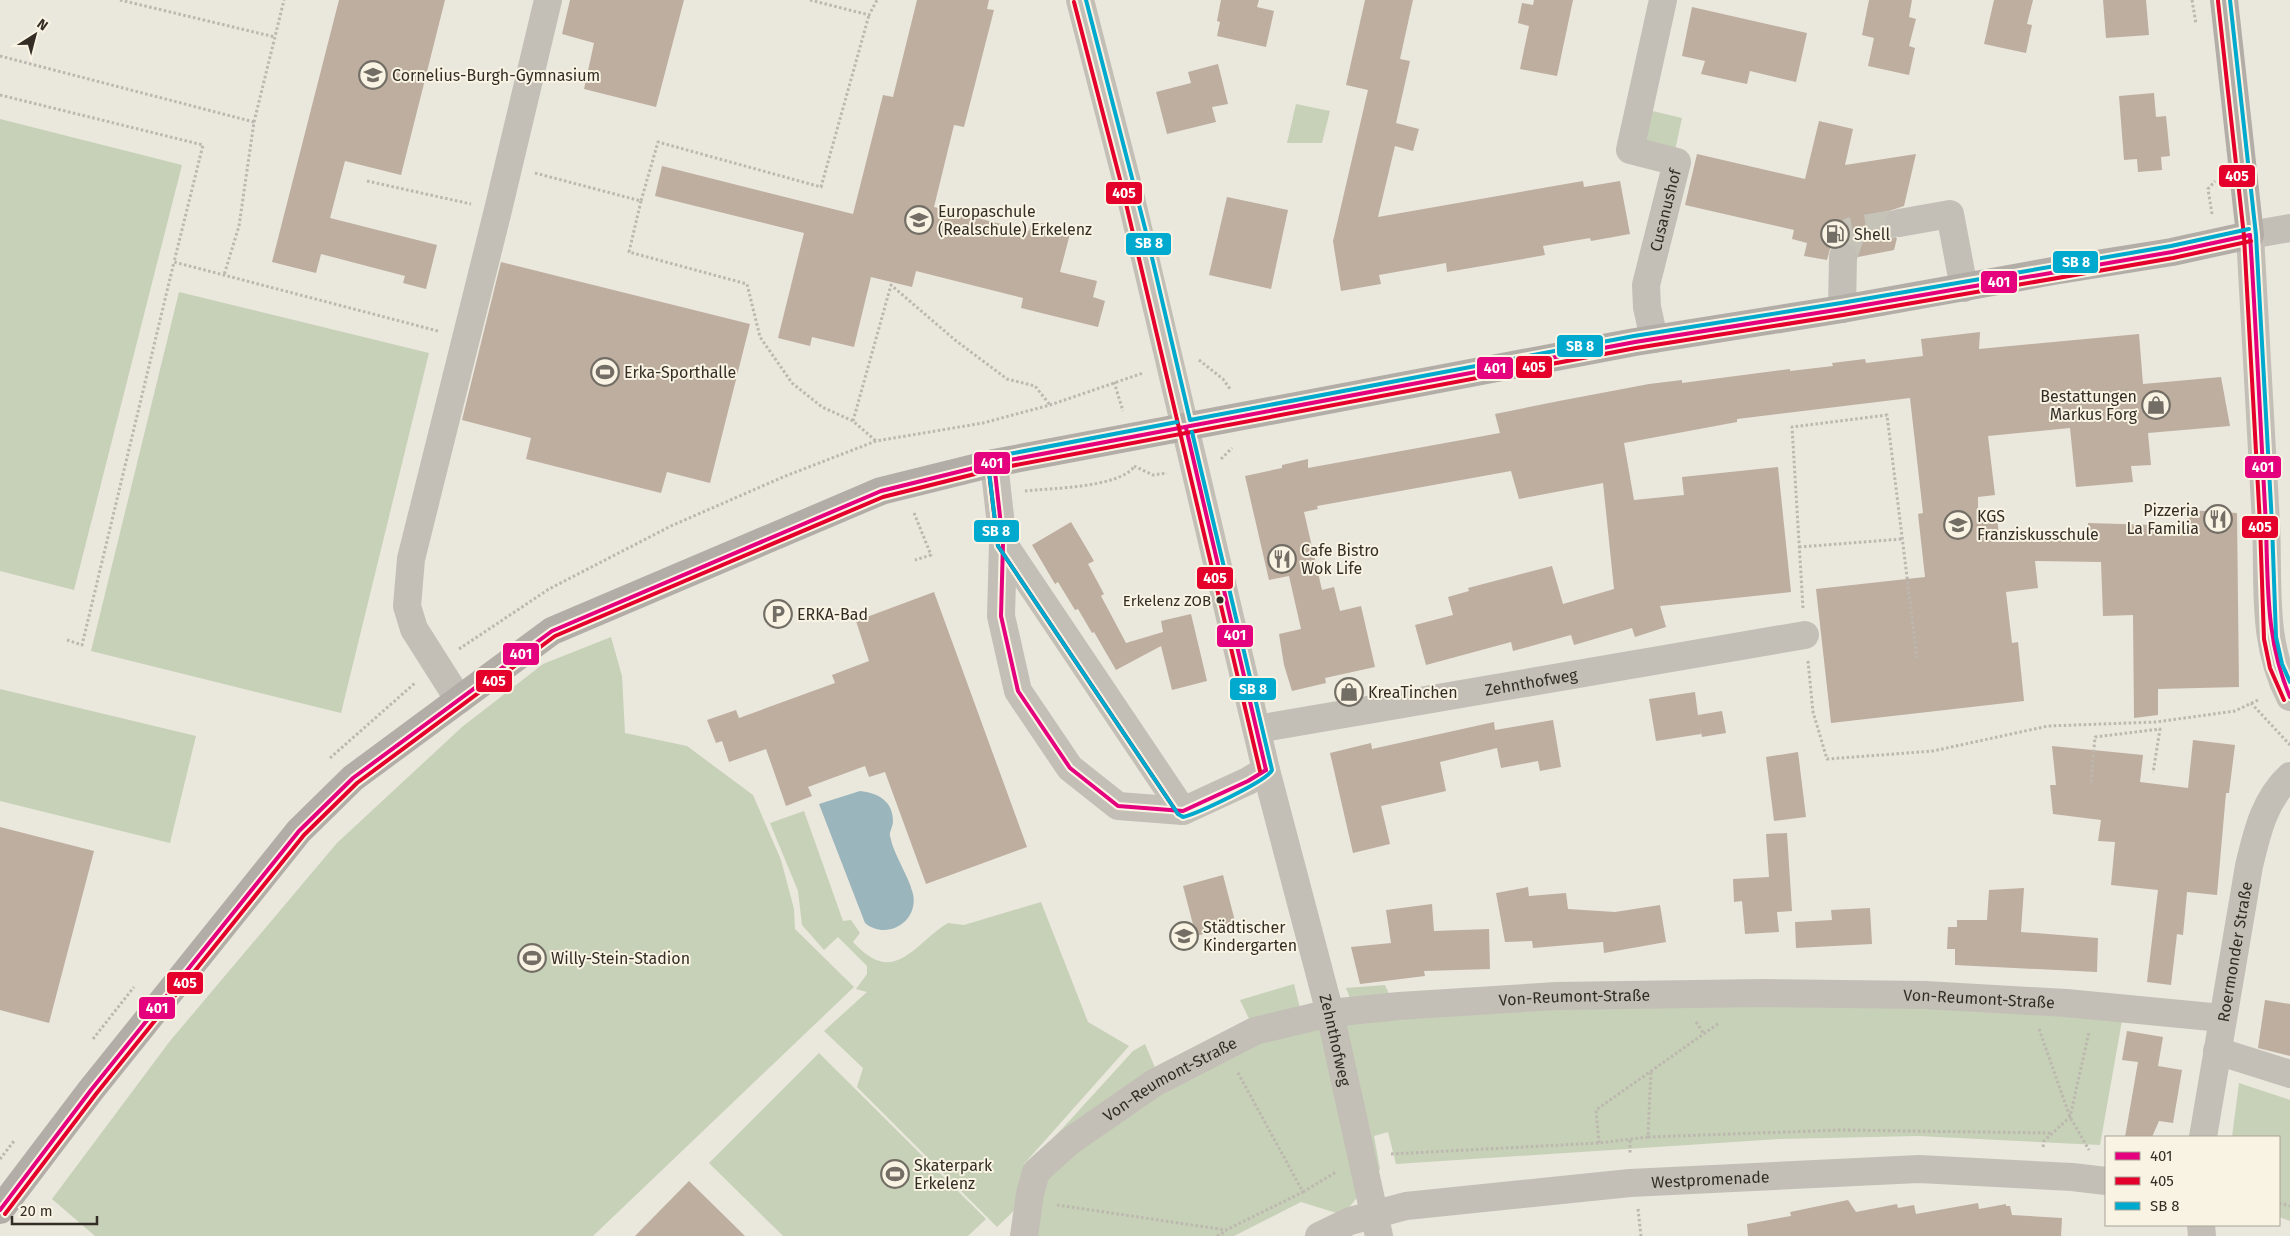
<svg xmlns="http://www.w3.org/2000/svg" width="2290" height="1236" font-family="'Fira Sans',sans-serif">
<rect width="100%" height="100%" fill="#eae7dd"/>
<g fill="#c7d1b7">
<polygon points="1296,104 1330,111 1322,143 1287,143"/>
<polygon points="1644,109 1682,118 1674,155 1635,147"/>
<polygon points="0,119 182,165 74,590 0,571"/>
<polygon points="179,292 429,353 341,713 91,651"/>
<polygon points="611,637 622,676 625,733 687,746 753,795 781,860 794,909 795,929 854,987 593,1236 95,1236 52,1199 170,1041 337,843 462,727 543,664"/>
<polygon points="0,689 196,736 170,843 0,801"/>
<path d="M804,811L843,921L851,920L860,933L853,942C895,988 913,944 948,923L964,925L1041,902L1088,1022L1129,1046L1024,1164L1028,1197L997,1227L857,1087L863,1068L824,1031L867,992L856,989L867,974V966L838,937L824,950L802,925L798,891L770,823Z"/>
<polygon points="1294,984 1302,1016 1354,1008 1346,988 1385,985 1400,1019 1687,1000 2123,1015 2100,1145 1918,1136 1779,1139 1396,1164 1388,1132 1374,1136 1380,1169 1343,1215 1301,1202 1234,1236 1028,1236 1030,1164 1133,1051 1145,1044 1156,1070 1252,1025 1240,1000"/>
<polygon points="819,1053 986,1219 968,1236 783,1236 709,1163"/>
<polygon points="2239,1083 2290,1100 2290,1221 2279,1217 2279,1137 2232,1137"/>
</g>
<path fill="#9ab5bb" d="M860,791C878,793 893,801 893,821C893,827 889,832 890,836C894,856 908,874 913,894C919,922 886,941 865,923L819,804Z"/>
<g fill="#beae9f">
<polygon points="339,0 445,0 401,175 345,161 330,218 437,245 426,289 403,283 405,276 321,254 316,273 272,262"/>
<polygon points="570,0 684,0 656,107 584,89 594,43 562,34"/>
<polygon points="917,0 989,0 987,9 994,10 964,127 954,125 934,207 1029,231 1032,221 1071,230 1060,272 1097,281 1093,297 1105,301 1098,327 1021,308 1023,298 916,271 912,287 871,277 854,347 812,337 810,346 778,338 804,233 655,196 662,166 853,214 883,95 893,97"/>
<polygon points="1221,0 1259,0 1257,7 1274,11 1266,47 1217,36 1220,22 1217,21"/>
<polygon points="1365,0 1413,0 1400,59 1410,61 1396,123 1419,129 1413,151 1395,146 1378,217 1583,181 1584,187 1620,181 1630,234 1591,241 1590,238 1543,246 1545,255 1500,263 1447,272 1446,263 1379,275 1381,284 1341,291 1333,241 1368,90 1346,85"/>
<polygon points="1534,0 1573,0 1557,76 1520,69 1529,26 1518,23 1522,3 1533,5"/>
<polygon points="1869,0 1912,0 1909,17 1916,19 1909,46 1915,48 1909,75 1868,66 1874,38 1862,35"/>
<polygon points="1994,0 2033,0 2027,24 2032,25 2026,53 1984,44"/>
<polygon points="2103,0 2146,0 2149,35 2106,38"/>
<polygon points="1692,7 1807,33 1796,82 1750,71 1747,84 1701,74 1705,61 1682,56"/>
<polygon points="1218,64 1228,104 1212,107 1216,122 1167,134 1156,92 1191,83 1188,72"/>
<polygon points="2154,93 2156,117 2166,116 2170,156 2161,157 2162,170 2138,172 2137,159 2124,160 2119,96"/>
<polygon points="1819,121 1853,129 1845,165 1916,154 1904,206 1889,211 1884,218 1884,225 1887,233 1897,238 1894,250 1858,257 1857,250 1851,244 1843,241 1836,243 1830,249 1827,260 1804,256 1807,243 1792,239 1794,230 1685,205 1697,154 1805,179"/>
<polygon points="1227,197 1288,210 1271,289 1209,275"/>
<polygon points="501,262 750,324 710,483 667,472 661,493 526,459 531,438 462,420"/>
<polygon points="1980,332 1979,349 2139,334 2143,384 2221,377 2230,426 2148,433 2151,465 2131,466 2133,482 2076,487 2070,428 1988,436 1995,495 1978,497 1978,517 1997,518 1999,536 2088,537 2088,523 2187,526 2188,510 2237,513 2239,687 2158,689 2158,715 2134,718 2133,615 2103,616 2101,562 2035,561 2038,588 2006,592 2012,643 2018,642 2024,701 1831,723 1816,589 1925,577 1918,514 1923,513 1910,398 1737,419 1737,422 1624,443 1634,500 1684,495 1682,477 1778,467 1791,592 1660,606 1666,627 1635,637 1632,628 1574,645 1571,635 1513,651 1511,642 1426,665 1415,625 1453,615 1448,597 1469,591 1468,588 1552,566 1563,604 1614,589 1603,483 1519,499 1511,471 1317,506 1318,509 1304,512 1322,590 1334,587 1340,611 1361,606 1375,667 1325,678 1326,683 1292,691 1284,665 1279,634 1301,629 1289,576 1269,580 1245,476 1282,468 1282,465 1308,459 1308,468 1500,433 1495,414 1559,401 1649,384 1682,380 1682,383 1790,369 1790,371 1833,366 1832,363 1865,359 1866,363 1923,356 1921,339"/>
<polygon points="1071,522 1094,561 1088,564 1104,594 1101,596 1126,643 1163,632 1161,621 1191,614 1207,681 1172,690 1161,646 1116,670 1094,632 1092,633 1078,609 1075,610 1058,582 1055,584 1032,545"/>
<polygon points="934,592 1027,847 926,884 885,772 869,777 865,766 808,787 812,796 786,806 766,749 729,762 722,741 716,743 707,720 736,710 739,718 835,683 832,675 869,661 856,621"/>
<polygon points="1695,692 1698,715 1722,711 1726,733 1702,737 1700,728 1701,734 1656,741 1649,699"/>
<polygon points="1553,720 1561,767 1540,771 1538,761 1501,768 1497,748 1440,762 1446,791 1381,806 1390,844 1353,853 1330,753 1371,743 1372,749 1494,722 1495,730"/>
<polygon points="2193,740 2235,745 2229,793 2226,793 2217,895 2187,892 2183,935 2177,934 2171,985 2147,982 2158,890 2111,885 2115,842 2098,841 2101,820 2053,814 2050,785 2056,785 2052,746 2143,755 2140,782 2188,788"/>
<polygon points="1798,752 1806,817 1774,821 1766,757"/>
<polygon points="0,827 94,851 49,1023 0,1010"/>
<polygon points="1787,833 1792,911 1777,912 1779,932 1745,934 1742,901 1734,902 1733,879 1769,877 1766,834"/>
<polygon points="1223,875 1236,925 1196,936 1183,886"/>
<polygon points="1528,887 1529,896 1566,893 1568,909 1615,912 1660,905 1666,942 1604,953 1603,942 1533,948 1532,941 1505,942 1496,893"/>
<polygon points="2024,888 2021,932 2098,938 2097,972 1955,965 1955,949 1947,949 1948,927 1957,927 1957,920 1987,920 1989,890"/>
<polygon points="1432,904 1434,931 1489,929 1490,969 1424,971 1425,976 1360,984 1351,947 1391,943 1386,910"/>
<polygon points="1870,908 1872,944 1796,948 1795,922 1832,920 1831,910"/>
<polygon points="2265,1000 2290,1004 2290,1056 2258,1048"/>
<polygon points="2127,1031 2163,1037 2158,1066 2182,1070 2173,1123 2159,1121 2152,1137 2125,1137 2138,1062 2122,1060"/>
<polygon points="689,1181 745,1236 635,1236"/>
<polygon points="1848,1200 1856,1212 1897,1204 1898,1208 1914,1205 1916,1214 1978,1203 1979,1209 2006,1204 2006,1206 2010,1206 2012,1215 2062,1218 2061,1236 1748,1236 1747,1224 1791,1216 1790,1212"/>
</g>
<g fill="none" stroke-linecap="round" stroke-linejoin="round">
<polyline stroke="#c5c2b8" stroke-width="28" stroke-dasharray="28 14" stroke-linecap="butt" points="1843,257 1852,231 1899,223"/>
<g stroke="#bcb7af" stroke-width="3" stroke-dasharray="2.5 2.5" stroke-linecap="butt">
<polyline points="120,0 275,37"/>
<polyline points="810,0 869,15 877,0"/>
<polyline points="2192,0 2196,24"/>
<polyline points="0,56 254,122 239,226 224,275"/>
<polyline points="0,95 203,145 174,262"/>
<polyline points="254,122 284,0"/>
<polyline points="535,173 641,201 658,142 821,187 869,15"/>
<polyline points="367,181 471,204"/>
<polyline points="641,201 629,252 747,284 760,337 792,383 822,407 853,421 876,441"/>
<polyline points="2212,214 2208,189 2215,181"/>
<polyline points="1199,360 1223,379 1230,389"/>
<polyline points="1114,382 1123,411"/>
<polyline points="853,421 891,285 955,340 1007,379 1035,386 1050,405"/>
<polyline points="1221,459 1232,448"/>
<polyline points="1134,466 1153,475 1167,473"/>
<path d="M1025,491C1051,488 1117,488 1134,467"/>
<polyline points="914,513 931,555 915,560"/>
<polyline points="1799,547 1902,539"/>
<polyline points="1803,608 1792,427 1887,415 1917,658"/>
<polyline points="67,640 82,645 174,262 438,331"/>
<polyline points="459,649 549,589 671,526 783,477 876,441 983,423 1050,405 1143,373"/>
<polyline points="1808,661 1813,712 1827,759 1933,751 2048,726 2156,722 2235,711 2260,699"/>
<polyline points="2251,703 2290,745"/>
<polyline points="330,758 415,683"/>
<polyline points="2091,782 2095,737 2160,729 2153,773"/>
<polyline points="1696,1022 1704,1034"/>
<polyline points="2039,1029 2070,1117 2089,1150"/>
<polyline points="93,1039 134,987"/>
<polyline points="1648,1137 1841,1130 2052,1133"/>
<polyline points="1630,1140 1630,1154"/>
<polyline points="1599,1143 1596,1110 1719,1023"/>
<polyline points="2043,1147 2044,1141 2070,1117 2089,1032"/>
<polyline points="1391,1154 1599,1143 1648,1137 1651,1071"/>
<polyline points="0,1159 14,1141"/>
<polyline points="1303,1192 1336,1172"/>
<polyline points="2279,1203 2290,1206"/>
<polyline points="1057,1205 1226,1230 1303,1192 1237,1071"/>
<polyline points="1638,1209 1641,1236"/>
<polyline points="1217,1236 1226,1231"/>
</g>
<g stroke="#c3bfb7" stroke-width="28">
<path id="s1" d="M1080,0L1129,190L1266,770L1330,1013L1379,1236"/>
<polyline points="1899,223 1950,214 1964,288"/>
<path d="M2290,228L2250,235C2256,331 2261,427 2266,523C2269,584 2261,641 2290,697"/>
<polyline points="1842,309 1843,257"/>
<path id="s2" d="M1654,339L1647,307L1646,285L1677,162L1630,150L1663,0"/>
<polyline points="994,463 1003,543 1001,616 1018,691 1070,768 1118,806 1183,811 1248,781 1266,770"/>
<polyline points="1003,543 1183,811"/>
<polyline points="459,700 414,629 407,606 411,559 498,210 548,0"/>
<path id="s3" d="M1257,729L1805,635"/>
<polyline points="2217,1051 2290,1074"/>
<path id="s4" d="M2203,1137L2249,866C2257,833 2264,800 2290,776"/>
<polyline points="2201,1225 2202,1236"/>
<path id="s5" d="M1024,1236L1030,1194L1036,1172L1069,1142L1154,1083L1255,1031L1330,1013L1399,1006L1557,996L1763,993L1925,995L2066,1003L2222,1018"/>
<path id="s6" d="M1319,1236L1350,1221L1406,1206L1630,1183L1919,1169L2072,1177L2106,1181"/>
</g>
<polyline stroke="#b2ada6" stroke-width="28" points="0,1210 91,1090 299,831 353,778 552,631 881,491 994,463 1635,342 1842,309 2053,271 2172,252 2250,235 2224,0"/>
<defs>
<g id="bus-1">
<path d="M2250,235C2256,326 2260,416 2265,507C2269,574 2263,634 2290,697"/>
<polyline points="1186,428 1266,770"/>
<polyline points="994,463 1003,543 1001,616 1018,691 1070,768 1118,806 1183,811 1248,781 1266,770"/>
<polyline points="0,1210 91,1090 299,831 353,778 552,631 881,491 994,463 1635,342 1842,309 2172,252 2250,235"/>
</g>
<g id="bus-2">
<polyline points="2218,1 2244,236 2260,524 2264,639 2270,668 2284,700"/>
<polyline points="1074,2 1123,191 1260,771"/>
<polyline points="988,464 998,546 1178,814"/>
<polyline points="5,1214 96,1094 304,835 357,783 555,636 883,497 995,469 1636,348 1843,315 2173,258 2251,241"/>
</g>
<g id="bus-3">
<polyline points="1086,0 1146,232 1190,420 1634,336 1841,303 2171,246 2249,229"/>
<polyline points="2230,0 2256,235 2272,524 2276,637 2282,664 2290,682"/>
<path d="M1177,422L993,457L988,463L998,546L1178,814L1183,817C1196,814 1268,781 1272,770L1192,432"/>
</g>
</defs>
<use href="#bus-1" stroke="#f8f3e3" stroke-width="8"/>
<use href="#bus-2" stroke="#f8f3e3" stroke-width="8"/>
<use href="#bus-3" stroke="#f8f3e3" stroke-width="8"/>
<use href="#bus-1" stroke="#e5007d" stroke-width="4"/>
<use href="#bus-2" stroke="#e4002b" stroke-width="4"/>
<use href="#bus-3" stroke="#00a9ce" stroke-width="4"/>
</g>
<defs>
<symbol id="school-ring" viewBox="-11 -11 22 22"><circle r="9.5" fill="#f8f3e3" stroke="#736e65" stroke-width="1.5"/><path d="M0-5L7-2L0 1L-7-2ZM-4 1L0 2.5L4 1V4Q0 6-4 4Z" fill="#736e65"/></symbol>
<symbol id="fuel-ring" viewBox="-11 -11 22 22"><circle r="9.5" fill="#f8f3e3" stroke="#736e65" stroke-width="1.5"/><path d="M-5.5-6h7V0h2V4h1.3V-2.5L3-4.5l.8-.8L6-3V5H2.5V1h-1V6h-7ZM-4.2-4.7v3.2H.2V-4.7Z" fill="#736e65"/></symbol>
<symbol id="stadium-ring" viewBox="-11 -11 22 22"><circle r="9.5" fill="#f8f3e3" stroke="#736e65" stroke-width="1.5"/><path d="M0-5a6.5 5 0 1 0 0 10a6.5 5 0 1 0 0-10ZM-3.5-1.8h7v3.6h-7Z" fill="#736e65"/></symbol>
<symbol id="shop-ring" viewBox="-11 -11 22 22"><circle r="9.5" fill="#f8f3e3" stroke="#736e65" stroke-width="1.5"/><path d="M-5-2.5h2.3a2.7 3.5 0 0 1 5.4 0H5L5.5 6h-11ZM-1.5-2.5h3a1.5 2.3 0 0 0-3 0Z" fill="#736e65"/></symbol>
<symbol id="restaurant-ring" viewBox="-11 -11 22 22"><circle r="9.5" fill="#f8f3e3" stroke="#736e65" stroke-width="1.5"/><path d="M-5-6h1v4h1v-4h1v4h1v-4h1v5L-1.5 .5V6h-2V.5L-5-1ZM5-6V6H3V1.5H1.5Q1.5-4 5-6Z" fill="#736e65"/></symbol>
<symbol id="parking-ring" viewBox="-11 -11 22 22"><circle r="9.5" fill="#f8f3e3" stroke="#736e65" stroke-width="1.5"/><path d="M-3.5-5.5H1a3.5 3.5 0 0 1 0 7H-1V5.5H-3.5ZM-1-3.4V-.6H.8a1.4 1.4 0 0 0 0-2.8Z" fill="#736e65"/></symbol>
</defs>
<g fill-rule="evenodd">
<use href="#school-ring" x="357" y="59" width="32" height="32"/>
<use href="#school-ring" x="903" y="204" width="32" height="32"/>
<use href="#fuel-ring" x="1819" y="218" width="32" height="32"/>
<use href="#stadium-ring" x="589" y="356" width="32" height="32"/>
<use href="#shop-ring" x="2140" y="389" width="32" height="32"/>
<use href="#restaurant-ring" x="2202" y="503" width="32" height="32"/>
<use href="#school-ring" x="1942" y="509" width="32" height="32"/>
<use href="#restaurant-ring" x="1266" y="543" width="32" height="32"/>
<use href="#parking-ring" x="762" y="598" width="32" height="32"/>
<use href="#shop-ring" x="1333" y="676" width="32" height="32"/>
<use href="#school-ring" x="1168" y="920" width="32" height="32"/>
<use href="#stadium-ring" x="516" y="942" width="32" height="32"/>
<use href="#stadium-ring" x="879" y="1158" width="32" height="32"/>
</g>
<circle fill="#332d25" stroke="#f8f3e3" stroke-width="2" cx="1220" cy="600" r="4.5"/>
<g text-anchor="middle" stroke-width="4" stroke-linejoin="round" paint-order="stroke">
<g font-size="15" fill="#332d25" stroke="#f8f3e3" text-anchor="end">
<text x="1211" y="606">Erkelenz ZOB</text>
</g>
<g font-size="16" fill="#332d25" stroke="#f8f3e3" text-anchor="start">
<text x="392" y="81">Cornelius-Burgh-Gymnasium</text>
<text x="938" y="217">Europaschule<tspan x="938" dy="18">(Realschule) Erkelenz</tspan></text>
<text x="1854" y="240">Shell</text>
<text x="624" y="378">Erka-Sporthalle</text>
<text x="2137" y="402" text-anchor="end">Bestattungen<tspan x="2137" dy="18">Markus Forg</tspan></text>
<text x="2199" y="516" text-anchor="end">Pizzeria<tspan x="2199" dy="18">La Familia</tspan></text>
<text x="1977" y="522">KGS<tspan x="1977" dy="18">Franziskusschule</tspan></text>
<text x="1301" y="556">Cafe Bistro<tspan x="1301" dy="18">Wok Life</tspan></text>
<text x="797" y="620">ERKA-Bad</text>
<text x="1368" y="698">KreaTinchen</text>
<text x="1203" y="933">Städtischer<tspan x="1203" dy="18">Kindergarten</tspan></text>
<text x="551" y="964">Willy-Stein-Stadion</text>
<text x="914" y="1171">Skaterpark<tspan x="914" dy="18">Erkelenz</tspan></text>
</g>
<g font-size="16" fill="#332d25" stroke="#f8f3e3">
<text dy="6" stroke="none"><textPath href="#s2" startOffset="132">Cusanushof</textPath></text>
<text dy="6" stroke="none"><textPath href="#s3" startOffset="278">Zehnthofweg</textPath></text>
<text dy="6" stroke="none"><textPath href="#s4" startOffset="188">Roermonder Straße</textPath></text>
<text dy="6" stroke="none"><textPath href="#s5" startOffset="649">Von-Reumont-Straße</textPath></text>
<text dy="6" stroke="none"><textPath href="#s5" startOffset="1054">Von-Reumont-Straße</textPath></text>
<text dy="6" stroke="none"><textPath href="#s1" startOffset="1071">Zehnthofweg</textPath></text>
<text dy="6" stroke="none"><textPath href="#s5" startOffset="229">Von-Reumont-Straße</textPath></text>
<text dy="6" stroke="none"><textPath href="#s6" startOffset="398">Westpromenade</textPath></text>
</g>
</g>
<g stroke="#f8f3e3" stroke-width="2">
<rect x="2218" y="164" width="38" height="24" rx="5" fill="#e4002b"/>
<rect x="1105" y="181" width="38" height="24" rx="5" fill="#e4002b"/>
<rect x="1125" y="232" width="47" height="24" rx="5" fill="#00a9ce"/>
<rect x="2052" y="250" width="47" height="24" rx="5" fill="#00a9ce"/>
<rect x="1980" y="270" width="38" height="24" rx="5" fill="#e5007d"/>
<rect x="1556" y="334" width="48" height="24" rx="5" fill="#00a9ce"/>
<rect x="1515" y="355" width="38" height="24" rx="5" fill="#e4002b"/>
<rect x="1476" y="356" width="38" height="24" rx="5" fill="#e5007d"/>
<rect x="973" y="451" width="38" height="24" rx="5" fill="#e5007d"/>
<rect x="2244" y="455" width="38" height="24" rx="5" fill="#e5007d"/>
<rect x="2241" y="515" width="38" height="24" rx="5" fill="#e4002b"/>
<rect x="973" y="519" width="47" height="24" rx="5" fill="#00a9ce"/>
<rect x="1196" y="566" width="38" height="24" rx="5" fill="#e4002b"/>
<rect x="1216" y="624" width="38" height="24" rx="5" fill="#e5007d"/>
<rect x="502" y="642" width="38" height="24" rx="5" fill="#e5007d"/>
<rect x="475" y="669" width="38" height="24" rx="5" fill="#e4002b"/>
<rect x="1229" y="677" width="48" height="24" rx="5" fill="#00a9ce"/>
<rect x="166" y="971" width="38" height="24" rx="5" fill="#e4002b"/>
<rect x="138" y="996" width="38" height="24" rx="5" fill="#e5007d"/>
</g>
<g font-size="14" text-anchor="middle" font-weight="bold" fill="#fff">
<text x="2237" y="181">405</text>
<text x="1124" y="198">405</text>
<text x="1149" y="248">SB 8</text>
<text x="2076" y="267">SB 8</text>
<text x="1999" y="287">401</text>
<text x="1580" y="351">SB 8</text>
<text x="1534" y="372">405</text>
<text x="1495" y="373">401</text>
<text x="992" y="468">401</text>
<text x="2263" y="472">401</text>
<text x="2260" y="532">405</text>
<text x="996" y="536">SB 8</text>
<text x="1215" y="583">405</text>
<text x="1235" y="640">401</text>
<text x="521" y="659">401</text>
<text x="494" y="686">405</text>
<text x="1253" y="694">SB 8</text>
<text x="185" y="988">405</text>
<text x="157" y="1013">401</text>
</g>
<rect x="2105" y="1136" width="175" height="90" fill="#f8f3e3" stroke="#a9a497"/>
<rect x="2115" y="1152" width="25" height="8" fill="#e5007d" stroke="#a9a497"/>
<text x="2150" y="1161" font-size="15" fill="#332d25">401</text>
<rect x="2115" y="1177" width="25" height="8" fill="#e4002b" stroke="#a9a497"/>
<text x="2150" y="1186" font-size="15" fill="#332d25">405</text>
<rect x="2115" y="1202" width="25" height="8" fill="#00a9ce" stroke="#a9a497"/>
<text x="2150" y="1211" font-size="15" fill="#332d25">SB 8</text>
<g transform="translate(35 35) rotate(36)" stroke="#f8f3e3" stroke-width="4" paint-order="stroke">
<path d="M0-4L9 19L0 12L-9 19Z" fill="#332d25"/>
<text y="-8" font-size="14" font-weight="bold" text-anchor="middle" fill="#332d25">N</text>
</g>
<path d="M12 1216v8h85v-8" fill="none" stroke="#332d25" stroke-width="2.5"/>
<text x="20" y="1216" font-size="15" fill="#332d25" stroke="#f8f3e3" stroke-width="4" paint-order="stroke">20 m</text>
</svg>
